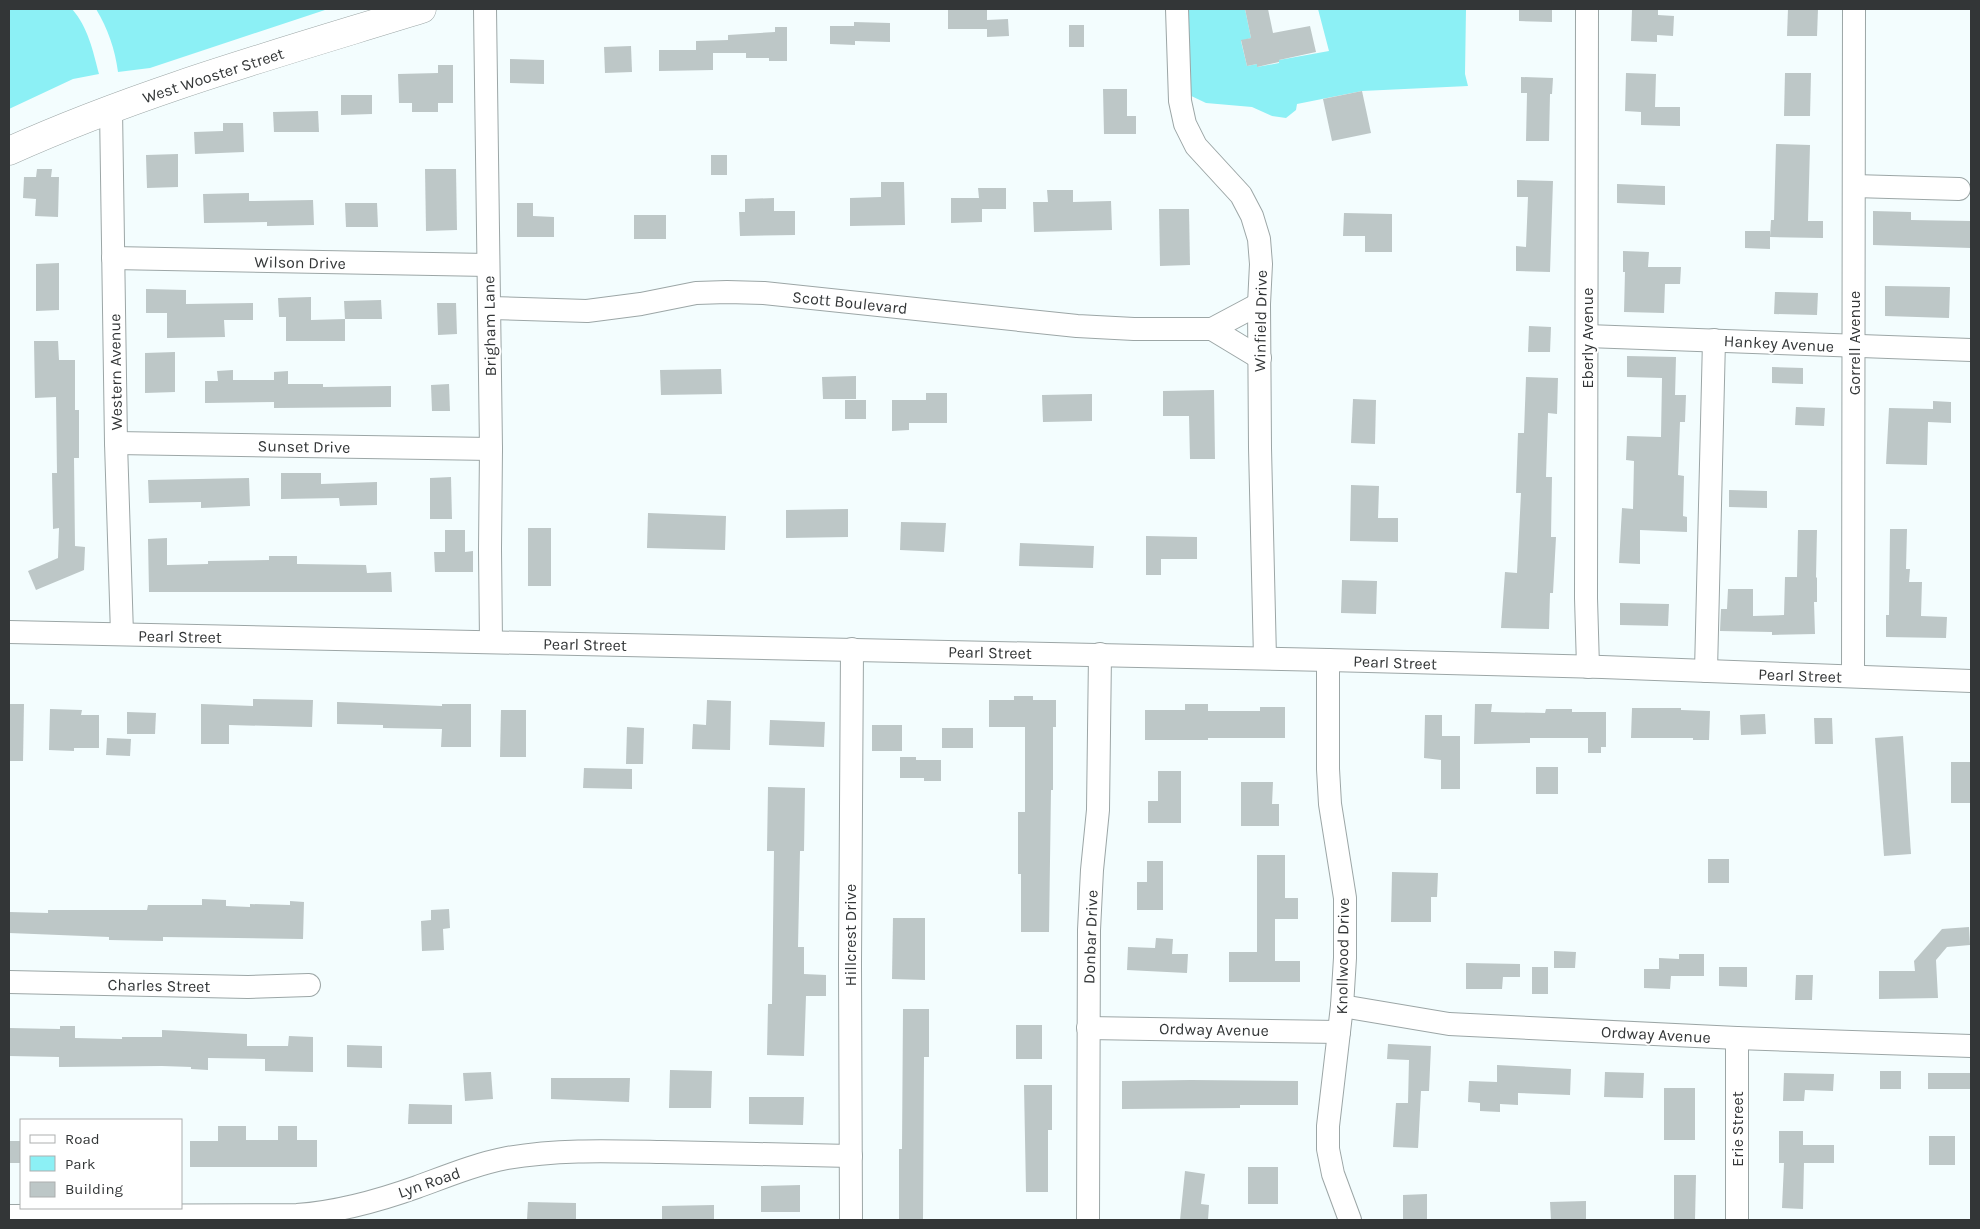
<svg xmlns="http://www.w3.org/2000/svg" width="1980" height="1229" font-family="Karla,sans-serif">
<rect width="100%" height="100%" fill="#f3fdfe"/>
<g fill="#8cf0f5">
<path d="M9,9H72C88,27 93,51 99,74L73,79L9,109Z"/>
<path d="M96,9H328L150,68L118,72C115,49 108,29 96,9Z"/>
<polygon points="1184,9 1245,9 1251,38 1241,41 1247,66 1257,64 1257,67 1279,63 1279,60 1329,51 1318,9 1466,9 1465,74 1468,86 1362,91 1297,104 1296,110 1286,118 1272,116 1252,107 1206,103 1185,93"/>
</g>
<g fill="#bdc7c7">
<polygon points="948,9 987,9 987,20 1008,19 1009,36 987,37 987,29 948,29"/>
<polygon points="1245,9 1268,9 1273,33 1310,26 1316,52 1279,60 1279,62 1257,67 1257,64 1247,66 1241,40 1251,38"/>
<polygon points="1519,9 1552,9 1552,22 1519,21"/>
<polygon points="1632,9 1658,9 1658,15 1674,16 1673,36 1657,35 1657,42 1631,41"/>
<polygon points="1788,9 1818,9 1817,36 1787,36"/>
<polygon points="854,22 890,23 890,42 855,41 855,45 830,44 830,26 854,26"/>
<rect x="1069" y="25" width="15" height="22"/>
<polygon points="775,27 787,27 787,61 769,61 769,58 746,58 746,53 713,53 713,70 659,71 659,50 696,50 696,41 728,40 728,35 775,32"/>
<polygon points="631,46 632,72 605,73 604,47"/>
<polygon points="510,59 544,60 544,84 510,83"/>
<polygon points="438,65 453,65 453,103 438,103 438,112 412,112 412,103 399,103 398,74 438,73"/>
<polygon points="1626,73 1656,74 1655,107 1680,107 1680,126 1641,125 1641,112 1625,111"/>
<polygon points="1785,73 1811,73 1810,116 1784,116"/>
<polygon points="1521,77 1553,78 1552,94 1550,94 1549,141 1526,141 1527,93 1521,93"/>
<polygon points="1103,89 1127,89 1127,116 1136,116 1136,134 1104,134"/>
<polygon points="1362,91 1371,133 1332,141 1323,99"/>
<polygon points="341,95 372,95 372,114 341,115"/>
<polygon points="318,111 319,132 274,132 273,112"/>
<polygon points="223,123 243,123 244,152 195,154 194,132 223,131"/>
<polygon points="1776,144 1810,145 1808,221 1823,221 1823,238 1770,237 1771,220 1774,220"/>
<polygon points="178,154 178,187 147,188 146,155"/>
<rect x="711" y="155" width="16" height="20"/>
<polygon points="37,169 52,169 51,177 59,177 58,217 35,216 36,199 23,198 24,177 36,177"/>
<polygon points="425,169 456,169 457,230 426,231"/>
<polygon points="1517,180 1553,181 1550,272 1516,271 1516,246 1526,247 1528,197 1517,197"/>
<polygon points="881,182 904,182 905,225 850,226 850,198 881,197"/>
<polygon points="1617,184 1665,186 1665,205 1617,203"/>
<polygon points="978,188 1006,188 1006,209 982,209 982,222 951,223 951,198 979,198"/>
<polygon points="1047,190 1073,190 1073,202 1111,201 1112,230 1034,232 1033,202 1048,202"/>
<polygon points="249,193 249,201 313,200 314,225 267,226 267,222 204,223 203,194"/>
<polygon points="774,198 774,211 795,211 795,235 740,236 739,212 745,212 745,199"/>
<polygon points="345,203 377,203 378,227 346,227"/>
<polygon points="517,203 533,203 533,216 554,217 554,237 517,237"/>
<polygon points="1159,209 1189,209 1190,265 1160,266"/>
<polygon points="1873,211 1911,212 1911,220 1971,221 1971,248 1873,245"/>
<polygon points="1344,213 1392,214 1392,252 1365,252 1365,236 1343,236"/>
<rect x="634" y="215" width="32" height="24"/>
<polygon points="1745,231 1770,231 1770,249 1745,248"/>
<polygon points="1623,251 1649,252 1648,267 1681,267 1680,284 1665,284 1664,313 1624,312 1625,272 1623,272"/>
<polygon points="59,263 59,310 36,311 36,264"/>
<polygon points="1885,286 1950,287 1949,318 1885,316"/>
<polygon points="146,289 186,290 186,304 253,303 253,320 224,320 225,337 167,338 167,313 146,313"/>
<polygon points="1775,292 1818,293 1817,315 1774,314"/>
<polygon points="311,297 311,320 345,319 345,341 286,341 286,317 279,317 278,298"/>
<polygon points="381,300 382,319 345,319 344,301"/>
<polygon points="437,303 456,303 457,334 438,335"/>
<polygon points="1529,326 1551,327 1550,352 1528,352"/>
<polygon points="34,341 58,341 59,360 75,360 75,410 79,410 79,458 74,458 75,546 85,547 84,570 36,590 28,571 58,558 59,528 53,529 52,473 57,473 56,397 35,398"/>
<polygon points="175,352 175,392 145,393 145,353"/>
<polygon points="1627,356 1676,357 1675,395 1686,395 1685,422 1680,422 1678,475 1684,476 1683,516 1687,517 1687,532 1640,530 1640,564 1619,563 1622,508 1633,509 1634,461 1626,460 1627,436 1661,437 1662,378 1627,377"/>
<polygon points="1772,367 1803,368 1803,384 1772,383"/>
<polygon points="721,369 722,394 661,395 660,370"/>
<polygon points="233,370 233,380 274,380 274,372 288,371 288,384 323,384 323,387 391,386 391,407 274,408 274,402 205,403 205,381 218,381 217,371"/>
<polygon points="856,376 856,399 823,399 822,377"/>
<polygon points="1526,377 1558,378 1557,414 1548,413 1546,477 1552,477 1551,537 1556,537 1553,593 1550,593 1549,629 1501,628 1505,572 1517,573 1521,493 1516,493 1518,433 1524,433"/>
<polygon points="449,384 450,411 432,411 431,385"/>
<polygon points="1214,390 1215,459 1190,459 1189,416 1163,416 1163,391"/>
<polygon points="926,393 947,393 947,423 909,423 909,430 892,431 892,400 926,400"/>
<polygon points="1092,394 1092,421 1043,422 1042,395"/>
<polygon points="1353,399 1376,400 1375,444 1351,443"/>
<rect x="845" y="400" width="21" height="19"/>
<polygon points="1933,401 1951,402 1951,423 1928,422 1927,465 1886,464 1889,408 1933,409"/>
<polygon points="1796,407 1825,408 1824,426 1795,425"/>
<polygon points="281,473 321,473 321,484 377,482 377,505 340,506 339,498 281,499"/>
<polygon points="451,477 452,519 430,519 430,478"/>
<polygon points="249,478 250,506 201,508 201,502 149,503 148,480"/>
<polygon points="1351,485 1379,486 1378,518 1398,518 1398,542 1350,541"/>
<polygon points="1729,490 1767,491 1767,508 1729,507"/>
<polygon points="848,509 848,537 786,538 786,510"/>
<polygon points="648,513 726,516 725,550 647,548"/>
<polygon points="901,522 946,523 944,552 900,550"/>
<rect x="528" y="528" width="23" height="58"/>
<polygon points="1890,529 1907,529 1906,569 1910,569 1909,582 1922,582 1921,616 1947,617 1946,638 1886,637 1886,615 1889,615"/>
<polygon points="445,530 465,530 465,552 473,551 473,572 435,572 434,552 445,552"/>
<polygon points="1798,530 1817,530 1816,577 1817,578 1817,602 1814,602 1815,634 1772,635 1772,632 1720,631 1721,609 1727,609 1728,589 1753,589 1753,616 1784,615 1785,577 1797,577"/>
<polygon points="1146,536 1197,537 1197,559 1161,559 1161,575 1146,575"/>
<polygon points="167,538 167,565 208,564 208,561 269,560 269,556 297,556 297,564 366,565 367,573 391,572 392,592 149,592 148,539"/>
<polygon points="1020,543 1094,546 1093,568 1019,566"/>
<polygon points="1342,580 1377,581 1376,614 1341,613"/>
<polygon points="1620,603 1669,604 1668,626 1620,625"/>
<polygon points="1014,696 1033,696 1033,700 1056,700 1056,727 1053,727 1053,790 1051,790 1049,932 1021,932 1021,874 1018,874 1018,812 1025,812 1025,727 989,727 989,700 1014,700"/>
<polygon points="253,699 313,700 312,727 229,725 229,744 201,744 201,704 253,706"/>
<polygon points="707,700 731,701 730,750 692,749 693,724 706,725"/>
<polygon points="337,702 442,706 442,704 471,704 471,747 441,747 442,729 383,728 383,725 337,724"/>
<polygon points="9,704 24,704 23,761 9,761"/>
<polygon points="1185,704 1208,704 1208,711 1260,711 1260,707 1285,707 1285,738 1208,738 1208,740 1145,740 1145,710 1185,710"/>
<polygon points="1475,704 1492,704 1491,712 1545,713 1546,709 1572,709 1572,712 1606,712 1606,747 1601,747 1601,753 1588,753 1588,738 1530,738 1530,743 1474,744"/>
<polygon points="1632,708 1681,708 1681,710 1710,711 1709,740 1693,740 1693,738 1631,738"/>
<polygon points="50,709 82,710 81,715 99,715 99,748 74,748 74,751 49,750"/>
<polygon points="501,710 526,710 526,757 500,757"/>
<polygon points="127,712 156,713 155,734 127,734"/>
<polygon points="1765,714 1766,734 1741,735 1740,715"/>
<polygon points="1425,715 1442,715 1442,736 1460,736 1460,789 1441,789 1441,760 1424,758"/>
<polygon points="1814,718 1832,718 1833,744 1815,744"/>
<polygon points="770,720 825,722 824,747 769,745"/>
<rect x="872" y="725" width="30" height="26"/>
<polygon points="627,727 644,728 643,764 626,764"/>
<rect x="942" y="728" width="31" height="20"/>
<polygon points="1903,736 1911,854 1884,856 1875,738"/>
<polygon points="107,738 131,739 130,756 106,755"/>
<polygon points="900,757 916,757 916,760 941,760 941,781 924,781 924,778 900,778"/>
<rect x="1951" y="762" width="20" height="41"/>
<rect x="1536" y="767" width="22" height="27"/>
<polygon points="584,768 632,769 632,789 583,788"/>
<polygon points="1158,771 1181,771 1181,823 1148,823 1148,801 1158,801"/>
<polygon points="1241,782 1273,782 1272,804 1279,804 1279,826 1241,826"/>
<polygon points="768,787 805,788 804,851 800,851 798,947 804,947 804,974 826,975 826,996 806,996 804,1056 767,1055 768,1004 772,1004 774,851 767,851"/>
<polygon points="1257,855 1285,855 1285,898 1298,898 1298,919 1275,919 1275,961 1300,961 1300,982 1229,982 1229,952 1257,952"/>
<rect x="1708" y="859" width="21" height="24"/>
<polygon points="1147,861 1163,861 1163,910 1137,910 1137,882 1147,882"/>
<polygon points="1392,872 1438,873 1437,897 1431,897 1431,922 1391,922"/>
<polygon points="202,899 226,900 226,906 250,907 250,904 290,905 290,901 304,902 303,939 163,937 163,941 109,940 109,937 9,933 9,912 48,913 48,910 147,910 148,905 202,905"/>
<polygon points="449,909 450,928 443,929 444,950 422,951 421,921 431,920 431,910"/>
<polygon points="893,918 925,918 925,980 892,979"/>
<polygon points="1969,927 1970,945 1947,947 1936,960 1938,998 1879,999 1879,971 1915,971 1914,961 1942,929"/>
<polygon points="1156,938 1173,939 1172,954 1188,954 1187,973 1127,970 1128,947 1155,948"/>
<polygon points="1554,951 1576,952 1575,968 1554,968"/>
<polygon points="1679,954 1704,954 1704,976 1671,976 1670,989 1644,988 1644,969 1659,969 1659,958 1679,959"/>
<polygon points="1466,963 1520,964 1520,977 1503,977 1502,989 1466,989"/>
<rect x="1532" y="967" width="16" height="27"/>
<polygon points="1719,967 1747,967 1747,987 1719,986"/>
<polygon points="1796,975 1813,975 1812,1000 1795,1000"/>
<polygon points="903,1009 929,1009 929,1057 924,1057 923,1220 899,1220 899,1149 902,1149"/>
<rect x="1016" y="1025" width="26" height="34"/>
<polygon points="60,1026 75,1026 75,1038 122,1039 122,1037 162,1037 162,1030 247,1034 247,1046 288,1046 289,1036 313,1037 313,1072 265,1071 265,1059 208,1058 208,1070 191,1069 191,1067 162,1066 59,1067 59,1057 9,1056 9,1028 60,1029"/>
<polygon points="1388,1044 1431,1046 1429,1091 1421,1091 1418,1148 1393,1147 1396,1103 1408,1103 1409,1060 1387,1059"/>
<polygon points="347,1045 382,1046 382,1068 347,1067"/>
<polygon points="1497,1065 1571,1069 1570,1095 1518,1093 1518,1105 1500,1104 1500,1112 1480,1111 1480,1103 1468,1102 1469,1081 1497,1082"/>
<polygon points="670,1070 712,1071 711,1108 669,1108"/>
<rect x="1880" y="1071" width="21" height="18"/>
<polygon points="491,1072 493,1099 465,1101 463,1073"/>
<polygon points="1605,1072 1644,1073 1643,1098 1604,1097"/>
<polygon points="1784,1073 1834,1074 1833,1091 1805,1090 1804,1101 1783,1101"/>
<rect x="1928" y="1073" width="43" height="16"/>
<polygon points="551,1078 630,1078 629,1102 551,1099"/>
<polygon points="1191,1080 1298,1081 1298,1105 1240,1105 1240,1108 1122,1109 1122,1081"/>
<polygon points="1024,1085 1052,1085 1052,1130 1048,1130 1048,1192 1026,1192"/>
<rect x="1664" y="1088" width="31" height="52"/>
<polygon points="749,1097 804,1097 803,1125 749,1124"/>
<polygon points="409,1104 452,1105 452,1124 408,1124"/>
<polygon points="218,1126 246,1126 246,1140 278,1140 278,1126 297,1126 297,1140 317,1140 317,1167 190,1167 190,1141 218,1141"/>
<polygon points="1779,1131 1803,1131 1803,1145 1834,1145 1834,1163 1804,1163 1803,1209 1782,1208 1784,1163 1779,1163"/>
<rect x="1929" y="1136" width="26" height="29"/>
<rect x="9" y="1141" width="12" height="22"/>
<rect x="1248" y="1167" width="30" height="37"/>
<polygon points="1185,1171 1205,1174 1201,1204 1209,1205 1208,1220 1180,1220"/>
<polygon points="1674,1175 1696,1175 1695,1220 1674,1220"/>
<polygon points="800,1185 800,1212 761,1212 761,1186"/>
<polygon points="1427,1194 1427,1220 1403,1220 1403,1195"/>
<polygon points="1586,1201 1586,1220 1551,1220 1550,1202"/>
<polygon points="528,1202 576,1203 576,1220 527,1220"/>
<polygon points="714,1205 714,1220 662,1220 662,1206"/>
</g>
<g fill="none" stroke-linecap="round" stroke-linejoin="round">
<defs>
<g id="minor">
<polyline points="485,9 491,449 490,549 491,642"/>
<polyline points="1177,9 1180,101 1185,124 1196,146 1241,195 1252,216 1259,239 1261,264 1259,304 1260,448 1265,658"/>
<polyline points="1587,9 1586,598 1588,667"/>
<polyline points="111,109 116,443 122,634"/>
<polyline points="1854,186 1959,189"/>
<polyline points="113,258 488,265"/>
<polyline points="1259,304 1212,329 1260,358"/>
<polyline points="490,308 587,311 641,304 696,293 727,292 764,293 1077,326 1134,329 1212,329"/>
<polyline points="1587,336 1971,350"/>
<polyline points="116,443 491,449"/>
<polyline points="9,632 1328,660 1602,667 1971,681"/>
<polyline points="1328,660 1328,769 1330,804 1345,898 1345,958 1342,1006 1328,1126 1328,1149 1333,1174 1350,1220"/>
<polyline points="1706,671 1714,340"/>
<polyline points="1853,676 1854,9"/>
<polyline points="9,982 248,987 309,985"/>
<polyline points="1342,1006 1449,1024 1737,1038 1971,1046"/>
<polyline points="1088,1028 1339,1032"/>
<path d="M9,1216L297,1215C338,1212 378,1201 417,1187C447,1176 476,1164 507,1158C558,1149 611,1151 662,1152C725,1153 788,1155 851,1156"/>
<polyline points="851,1220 850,965 852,649"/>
<polyline points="1088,1220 1089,930 1092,870 1098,810 1100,654"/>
<polyline points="1737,1220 1737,1038"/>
</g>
<path id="major" d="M9,151C142,91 283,52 422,9"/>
</defs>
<use href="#minor" stroke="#9ca6a6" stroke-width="24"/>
<use href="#major" stroke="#9ca6a6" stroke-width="29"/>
<use href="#minor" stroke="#fff" stroke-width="22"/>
<use href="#major" stroke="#fff" stroke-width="28"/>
</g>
<g text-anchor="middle" stroke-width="4" stroke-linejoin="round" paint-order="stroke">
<g font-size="16" fill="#333637" stroke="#fff">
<text transform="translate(213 75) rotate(-18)" y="6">West Wooster Street</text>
<text transform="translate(300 262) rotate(1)" y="6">Wilson Drive</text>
<text transform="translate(850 302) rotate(6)" y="6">Scott Boulevard</text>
<text transform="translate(1260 321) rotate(-89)" y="6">Winfield Drive</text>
<text transform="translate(489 326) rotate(-91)" y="6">Brigham Lane</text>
<text transform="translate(1587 338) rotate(-90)" y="6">Eberly Avenue</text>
<text transform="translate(1779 343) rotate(3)" y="6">Hankey Avenue</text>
<text transform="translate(1854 343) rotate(-90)" y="6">Gorrell Avenue</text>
<text transform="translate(115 372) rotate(-91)" y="6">Western Avenue</text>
<text transform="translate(304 446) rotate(1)" y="6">Sunset Drive</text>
<text transform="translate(180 636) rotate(1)" y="6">Pearl Street</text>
<text transform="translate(585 644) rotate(1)" y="6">Pearl Street</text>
<text transform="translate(990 652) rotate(1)" y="6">Pearl Street</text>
<text transform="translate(1395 662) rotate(2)" y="6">Pearl Street</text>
<text transform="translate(1800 675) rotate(2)" y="6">Pearl Street</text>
<text transform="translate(850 935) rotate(-90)" y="6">Hillcrest Drive</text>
<text transform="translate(1090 937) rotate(-88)" y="6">Donbar Drive</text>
<text transform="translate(1342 956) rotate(-89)" y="6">Knollwood Drive</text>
<text transform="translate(159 985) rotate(1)" y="6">Charles Street</text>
<text transform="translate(1214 1029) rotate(1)" y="6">Ordway Avenue</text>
<text transform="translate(1656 1034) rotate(3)" y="6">Ordway Avenue</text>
<text transform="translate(1737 1129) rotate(-90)" y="6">Erie Street</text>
<text transform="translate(429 1182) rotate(-19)" y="6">Lyn Road</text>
</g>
</g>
<rect width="1980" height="1229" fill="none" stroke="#333637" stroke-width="20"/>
<rect x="20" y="1119" width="162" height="90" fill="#ffffff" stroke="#adafaf"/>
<rect x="30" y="1135" width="25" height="8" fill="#ffffff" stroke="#adafaf"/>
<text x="65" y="1144" font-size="15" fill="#333637">Road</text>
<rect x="30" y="1156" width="25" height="15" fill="#8cf0f5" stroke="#adafaf"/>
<text x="65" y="1169" font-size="15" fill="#333637">Park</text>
<rect x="30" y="1182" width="25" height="15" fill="#bdc7c7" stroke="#adafaf"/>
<text x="65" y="1194" font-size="15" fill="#333637">Building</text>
</svg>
